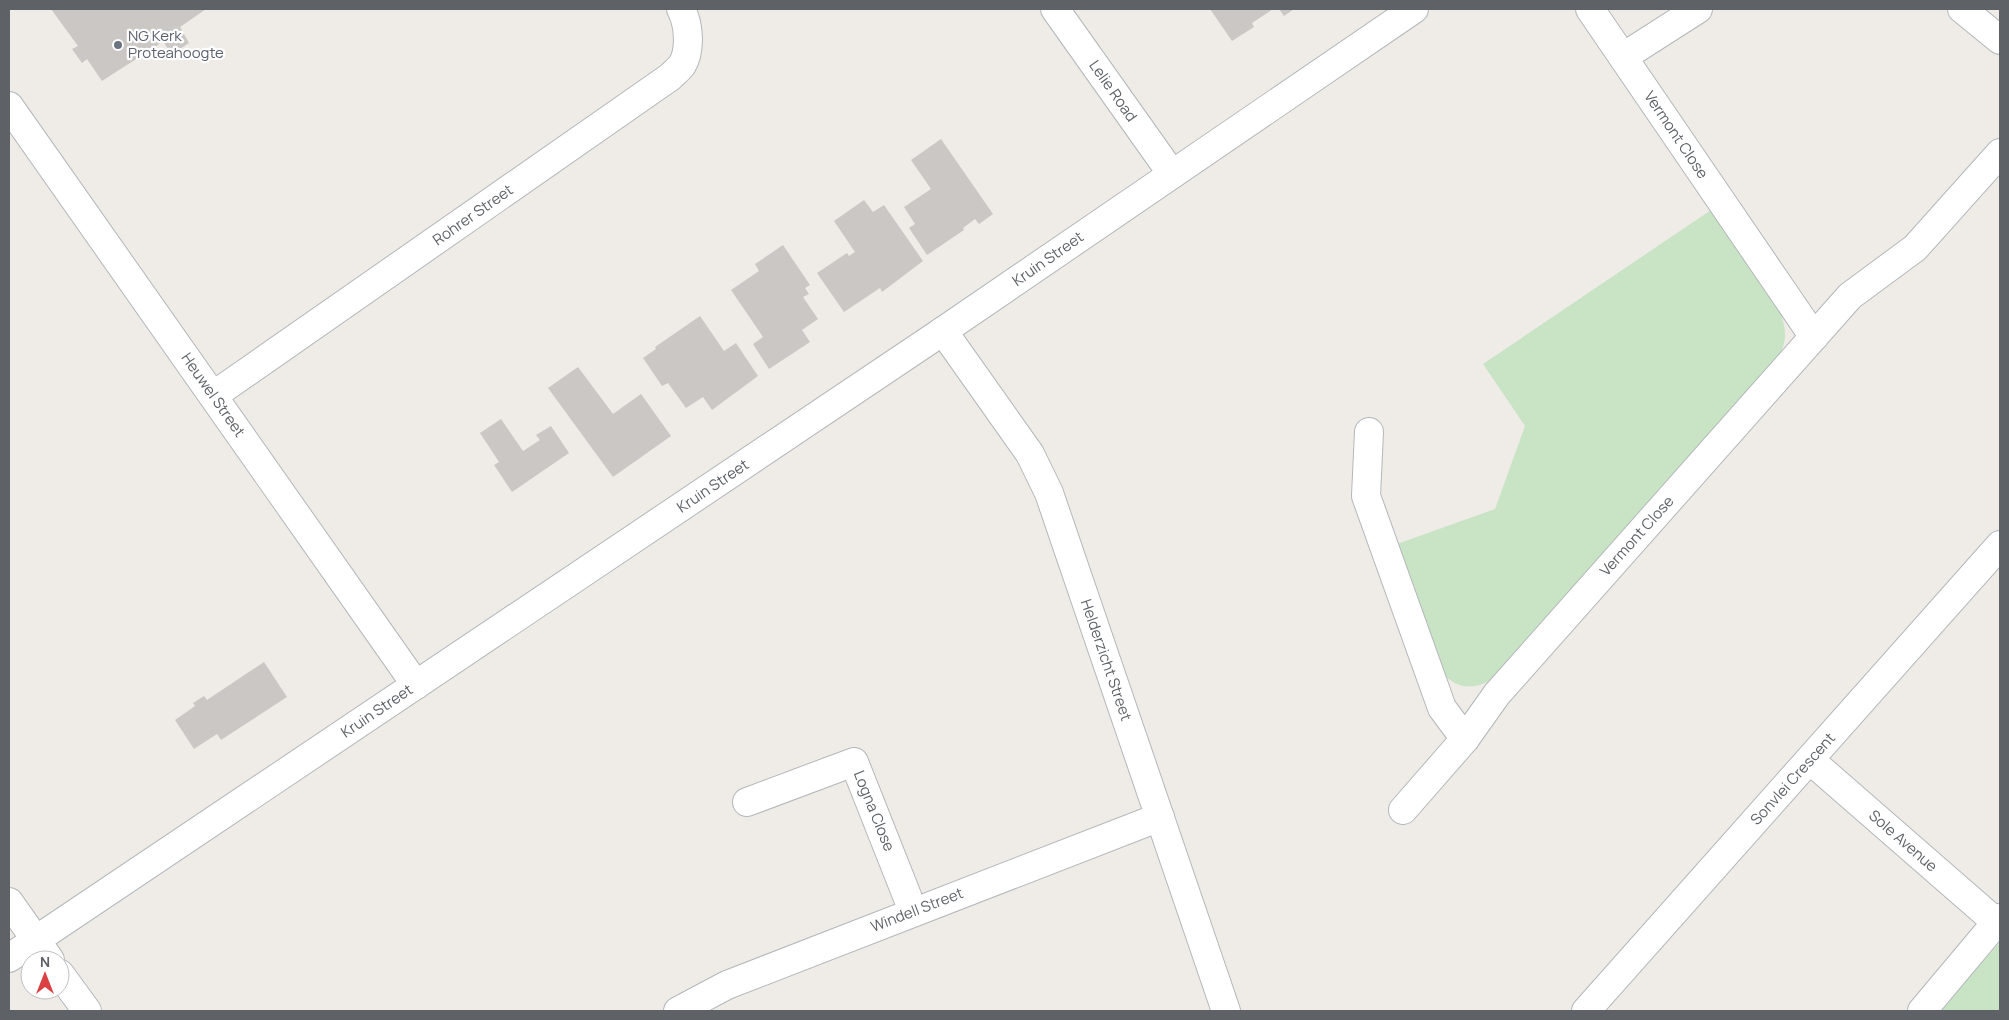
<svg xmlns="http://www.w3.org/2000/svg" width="2009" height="1020" font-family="Manrope,sans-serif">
<rect width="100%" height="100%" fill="#efece7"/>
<g fill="#c8e4c5">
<path d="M1711,210L1780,312C1787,330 1787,342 1778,358L1493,679C1475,690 1456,690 1442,672L1397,544L1495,509L1525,426L1483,364Z"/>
<polygon points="2000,942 2000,1011 1939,1011"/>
</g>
<g fill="#cbc7c4">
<polygon points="51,9 206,9 180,27 189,43 172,54 164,43 161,43 102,81 87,59 82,63 72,49 78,46"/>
<polygon points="1210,9 1273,9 1252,23 1254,27 1232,41"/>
<polygon points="1279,9 1294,9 1284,16"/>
<polygon points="941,139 993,214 979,224 975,219 963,228 964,230 927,255 909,228 915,224 904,207 931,189 911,160"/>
<polygon points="864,200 873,212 884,205 923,261 882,292 880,288 844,312 817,273 847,253 849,256 855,252 834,221"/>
<polygon points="783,245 810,285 805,288 809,294 803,297 818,319 802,330 810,342 769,369 753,344 763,337 731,290 759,271 755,264"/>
<polygon points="700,316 724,351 736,343 758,376 712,410 703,397 686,408 668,383 662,386 643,358 656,349 655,347"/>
<polygon points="578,367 613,414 641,394 671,436 613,477 548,388"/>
<polygon points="501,419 523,451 540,440 536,435 551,426 569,453 512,492 494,465 499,462 480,433"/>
<polygon points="264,662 287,697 221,740 217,734 194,749 175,720 195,706 193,703 204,696 207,700"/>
</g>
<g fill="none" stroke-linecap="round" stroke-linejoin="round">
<defs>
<g id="minor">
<polyline points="1055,9 1172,174"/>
<polyline points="1590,9 1814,337"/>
<polyline points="1962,9 2000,40"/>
<polyline points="1623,57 1698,9"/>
<polyline points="9,106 416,685"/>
<polyline points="943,331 1030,454 1049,493 1226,1011"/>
<path d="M214,395L670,77C674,73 679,69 682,65C691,50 689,24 681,9"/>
<polyline points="1369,432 1366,496 1442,708 1465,739"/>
<polyline points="1810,760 1996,922"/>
<polyline points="747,802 854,762 913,911"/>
<polyline points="1403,810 1465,739 1497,694 1850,296 1915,248 2000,153"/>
<polyline points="9,902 50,960"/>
<polyline points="9,958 943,331 1414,9"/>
<polyline points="60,974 87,1011"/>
<polyline points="678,1011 727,985 1160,817"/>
<polyline points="1586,1011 2000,545"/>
<polyline points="1922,1011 2000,918"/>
</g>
</defs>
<use href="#minor" stroke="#b4b7ba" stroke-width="30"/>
<use href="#minor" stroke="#fff" stroke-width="28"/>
</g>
<circle fill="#6b7280" stroke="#fff" stroke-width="2" cx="118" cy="45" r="5"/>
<g text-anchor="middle" stroke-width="4.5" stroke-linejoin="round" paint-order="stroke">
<g font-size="15" fill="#5b616d" stroke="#fff" text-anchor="start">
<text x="128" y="41">NG Kerk<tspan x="128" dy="17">Proteahoogte</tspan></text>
</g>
<g font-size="15" fill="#5e6266" stroke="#fff">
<text transform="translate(1113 91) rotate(55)" y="5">Lelie Road</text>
<text transform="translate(1676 135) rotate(56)" y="5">Vermont Close</text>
<text transform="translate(473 215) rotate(-35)" y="5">Rohrer Street</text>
<text transform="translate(1048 259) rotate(-35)" y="5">Kruin Street</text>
<text transform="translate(213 395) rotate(55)" y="5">Heuwel Street</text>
<text transform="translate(713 486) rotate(-34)" y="5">Kruin Street</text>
<text transform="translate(1637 536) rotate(-48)" y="5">Vermont Close</text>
<text transform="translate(1106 660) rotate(71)" y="5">Helderzicht Street</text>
<text transform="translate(377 711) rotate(-34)" y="5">Kruin Street</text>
<text transform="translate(1793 779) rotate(-48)" y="5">Sonvlei Crescent</text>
<text transform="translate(874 811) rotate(68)" y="5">Logna Close</text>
<text transform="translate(1903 841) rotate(41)" y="5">Sole Avenue</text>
<text transform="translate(917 910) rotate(-21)" y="5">Windell Street</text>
</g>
</g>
<rect width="2009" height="1020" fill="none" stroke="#5e6266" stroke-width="20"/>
<g transform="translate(45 975)"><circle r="24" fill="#ffffff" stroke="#bfc0c2"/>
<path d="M0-4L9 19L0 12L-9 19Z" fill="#db4042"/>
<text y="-8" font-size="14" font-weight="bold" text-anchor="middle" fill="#5e6266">N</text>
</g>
</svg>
